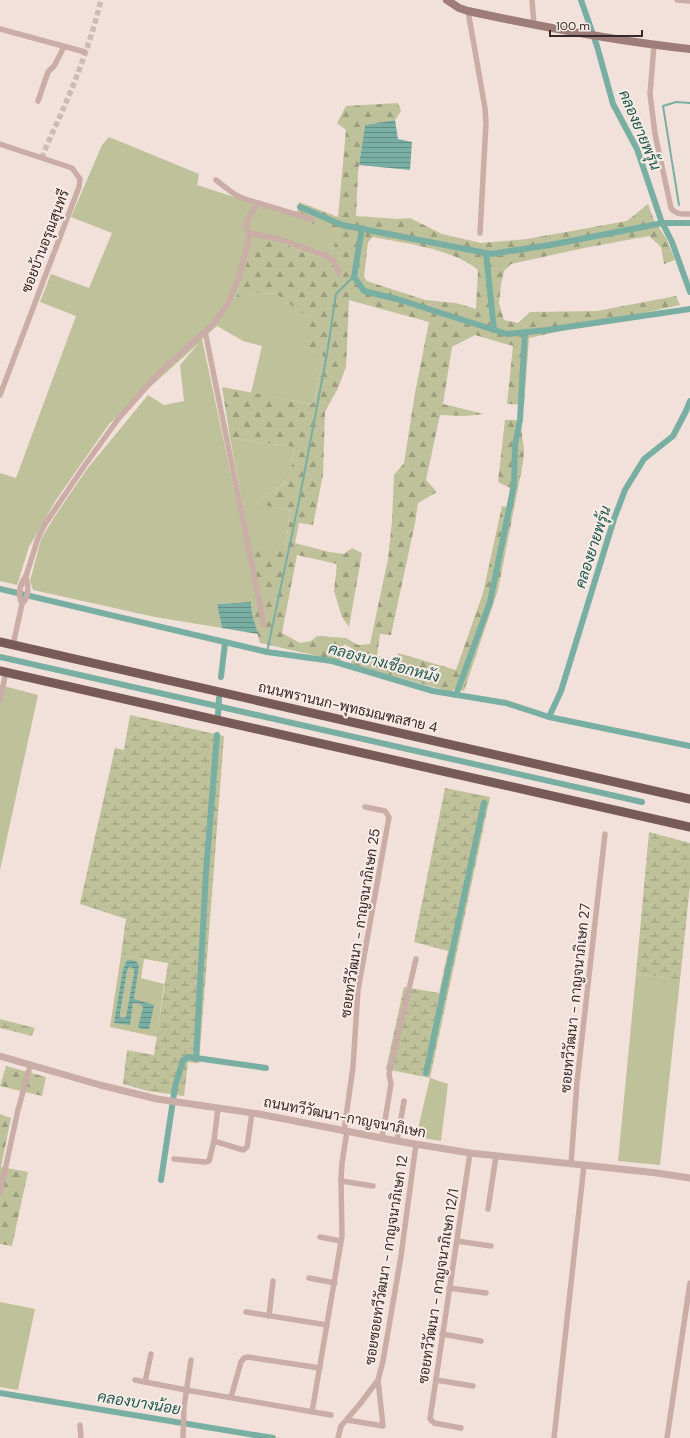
<svg xmlns="http://www.w3.org/2000/svg" width="690" height="1438" font-family="'DM Sans',Sarabun,sans-serif">
<defs>
<pattern id="forest-firs" width="22" height="20" patternUnits="userSpaceOnUse"><rect width="22" height="20" fill="#bec19a"/><path d="M5 1l3.5 6h-7zM16 11l3.5 6h-7z" fill="#9b9d7e"/></pattern>
<pattern id="wetland-marsh" width="20" height="14" patternUnits="userSpaceOnUse"><rect width="20" height="14" fill="#bec19a"/><path d="M1 5h8M5 5V1M11 12h8M15 12V8" fill="none" stroke="#9b9d7e"/></pattern>
<pattern id="water-rules" width="6" height="5" patternUnits="userSpaceOnUse"><rect width="6" height="5" fill="#79afa3"/><path d="M0 2.5h6" fill="none" stroke="#648e85"/></pattern>
</defs>
<rect width="100%" height="100%" fill="#f2e1da"/>
<g fill="#bec19a" fill-rule="evenodd">
<polygon points="109,137 199,174 197,185 340,231 331,253 319,257 306,254 281,242 245,271 235,299 258,293 276,294 310,319 310,350 323,355 314,402 312,404 251,393 262,346 243,341 217,326 202,339 256,592 251,599 251,602 217,604 222,628 155,617 33,590 30,581 41,539 53,519 87,469 148,395 164,405 184,401 180,365 199,343 109,424 56,500 29,547 17,585 0,581 0,473 16,478 76,316 40,302 51,274 89,288 112,233 71,217 102,145"/>
<path d="M230,438L294,447C293,457 292,476 284,483C276,491 263,497 252,502L291,511L285,546L286,550H251Z"/>
<polygon points="0,685 38,695 0,870"/>
<path d="M121,955L144,959L141,978L164,984L157,1037L110,1027ZM127,960L139,966L134,999L153,1013L140,1004L133,1003L130,1024L115,1023L123,969Z"/>
<polygon points="129,967 133,968 134,973 126,1016 124,1018 120,1017 120,1014 127,970"/>
<polygon points="636,974 680,980 660,1165 618,1161"/>
<polygon points="430,1078 448,1084 441,1141 416,1137"/>
<polygon points="0,1302 35,1309 18,1390 0,1387"/>
</g>
<g fill="url(#forest-firs)" fill-rule="evenodd">
<path d="M398,103L401,111L395,120L365,125L358,172L356,216L397,219L410,218L442,234L481,243L527,239L627,221L648,204L654,220L666,238L675,260L664,264L661,247L649,236L584,248L511,264L504,271L501,285L499,303L504,320L518,323L530,312L597,311L676,296L680,305L529,338L524,405L507,404L513,346L475,335L452,347L443,404L484,414L465,416L440,415L426,480L437,492L418,503L415,523L391,635L380,634L377,656L396,661L398,653L456,670L483,593L502,506L507,507L510,488L498,482L505,420H520L524,450L523,463L498,590L464,691L455,689L451,692L351,664L353,649L344,644L340,661L260,643L252,614L251,599L256,591L251,550H286L285,546L291,511L251,502C260,498 281,489 286,481C292,471 293,459 294,447L230,438L222,387L311,404L314,402L323,355L309,350L310,319L276,294L258,293L235,300L255,238L281,242L306,254L319,257L331,253L340,231L296,219L299,202L338,217L346,130L337,123L346,106ZM373,237C405,243 453,249 478,270L476,309L456,303L425,300L367,281L364,277L368,242ZM349,300L429,322L415,393L404,463L394,475L392,521L388,559L370,644L358,645L346,638L317,636L311,641L300,643L282,633L297,555L337,564L334,591L342,617L349,627L362,553L352,548L344,554L329,552L295,543L299,523L313,525L323,475L325,412L338,388L346,367Z"/>
<polygon points="6,1066 46,1077 42,1096 0,1086"/>
<polygon points="0,1114 11,1118 1,1167 28,1172 12,1246 0,1244"/>
</g>
<g fill="url(#wetland-marsh)">
<polygon points="130,715 224,736 199,1063 188,1062 184,1096 148,1091 123,1084 127,1050 154,1055 168,963 121,955 126,919 80,904 115,748 124,750"/>
<polygon points="445,788 490,797 430,1078 386,1069 404,987 439,993 448,951 414,942"/>
<polygon points="649,832 690,843 690,885 680,980 636,974"/>
<polygon points="0,1019 35,1028 32,1036 0,1028"/>
</g>
<g fill="url(#water-rules)" fill-rule="evenodd">
<polygon points="395,120 398,139 412,142 410,170 359,165 365,125"/>
<polygon points="251,602 252,614 258,634 222,628 217,604"/>
<path d="M127,960L136,961L139,966L134,999L154,1005L149,1029H142L138,1027L143,1007L140,1004L133,1003L130,1025L114,1023L123,969ZM129,967L133,968L134,973L126,1016L124,1018L120,1017V1014L127,971Z"/>
</g>
<g fill="none" stroke-linecap="round" stroke-linejoin="round">
<g stroke="#79afa3" stroke-width="2">
<polyline points="679,205 663,106 676,102 690,103"/>
<polyline points="267,652 299,501 327,354 336,294 354,276"/>
</g>
<g stroke="#79afa3" stroke-width="6">
<polyline points="581,0 597,46 613,104 637,149 661,220 672,242 690,292"/>
<polyline points="300,207 342,225 491,254 550,245 663,223 690,223"/>
<polyline points="362,228 354,277 364,291 397,299 507,334 547,330 690,309"/>
<polyline points="486,253 494,330"/>
<polyline points="0,589 267,652 332,661 433,691 506,703 549,717 690,746"/>
<polyline points="0,657 642,802"/>
<polyline points="221,677 225,643"/>
<polyline points="456,695 490,602 514,485 515,445 520,420 525,332"/>
<polyline points="218,715 219,698"/>
<polyline points="549,717 561,691 614,519 625,490 644,459 673,436 686,411 690,401"/>
<polyline points="196,1058 206,872 217,735"/>
<polyline points="426,1073 484,803"/>
<polyline points="161,1180 175,1087 183,1060 189,1057 266,1068"/>
<polyline points="0,1393 273,1438"/>
</g>
<path stroke="#ccbcb6" stroke-width="5.5" stroke-dasharray="5.5 3" stroke-linecap="butt" d="M42,158C48,141 57,124 64,107C79,73 92,37 101,0"/>
<g stroke="#caada6" stroke-width="5.5">
<polyline points="532,0 534,25"/>
<polyline points="677,0 690,1"/>
<polyline points="468,11 485,108 486,123 480,233"/>
<polyline points="0,29 85,52"/>
<path d="M654,45L650,94L655,134L671,208C676,215 682,214 690,214"/>
<polyline points="38,101 48,72 54,66 64,47"/>
<polyline points="0,144 72,168 80,179 79,187 0,395"/>
<path d="M216,180C234,194 235,197 258,203"/>
<polyline points="311,219 258,203 247,220 246,226 248,231 250,233 282,240 327,256 334,261 339,273"/>
<polyline points="205,331 264,625"/>
<polyline points="26,576 38,538 45,524 85,465 119,418 158,374 213,324 227,305 239,278 250,233"/>
<path d="M13,645L22,604C17,593 20,584 26,576C28,586 30,596 22,604"/>
<polyline points="0,700 6,672"/>
<polyline points="344,1131 353,1067 358,990 389,817 385,811 365,807"/>
<polyline points="382,1138 391,1084 389,1074 416,959"/>
<polyline points="214,1141 243,1150 247,1147 252,1113"/>
<polyline points="397,1141 404,1101"/>
<polyline points="174,1159 205,1162 209,1161 214,1141 218,1108"/>
<polyline points="571,1164 577,1082 605,834"/>
<polyline points="341,1181 373,1186"/>
<polyline points="0,1193 18,1110 30,1066"/>
<polyline points="488,1209 496,1156"/>
<polyline points="320,1237 341,1241"/>
<polyline points="457,1241 491,1246"/>
<polyline points="309,1278 335,1283"/>
<polyline points="449,1288 486,1293"/>
<polyline points="246,1312 327,1325"/>
<polyline points="269,1316 273,1281"/>
<polyline points="442,1334 481,1341"/>
<polyline points="135,1380 186,1390 331,1415"/>
<polyline points="436,1380 473,1386"/>
<polyline points="145,1382 151,1354"/>
<polyline points="231,1397 241,1362 244,1358 248,1357 320,1368"/>
<polyline points="312,1412 342,1236 341,1179 342,1163 347,1131"/>
<polyline points="347,1420 383,1426 378,1380"/>
<polyline points="80,1425 81,1438"/>
<polyline points="461,1428 434,1423 430,1419 470,1153"/>
<polyline points="183,1438 184,1407 191,1360"/>
<polyline points="338,1438 341,1426 360,1404 378,1380 383,1361 401,1256 416,1144"/>
<polyline points="554,1438 584,1165"/>
<polyline points="667,1438 690,1283"/>
</g>
<polyline stroke="#caada6" stroke-width="7" points="0,1056 100,1085 157,1099 259,1114 397,1141 470,1153 657,1173 690,1178"/>
<path stroke="#9e7c78" stroke-width="8" d="M447,0L459,8L468,11C542,27 615,41 690,49"/>
<g stroke="#785b58" stroke-width="9">
<polyline points="0,642 690,799"/>
<polyline points="0,671 690,827"/>
</g>
</g>
<g text-anchor="middle" stroke-width="4" stroke-linejoin="round" paint-order="stroke">
<g font-size="14" fill="#362827" stroke="#f9ece7">
<text transform="translate(45 241) rotate(-69)" y="5">ซอยบ้านอรุณสุนทรี</text>
<text transform="translate(348 707) rotate(13)" y="5">ถนนพรานนก-พุทธมณฑลสาย 4</text>
<text transform="translate(360 923) rotate(-81)" y="5">ซอยทวีวัฒนา - กาญจนาภิเษก 25</text>
<text transform="translate(575 998) rotate(-84)" y="5">ซอยทวีวัฒนา - กาญจนาภิเษก 27</text>
<text transform="translate(345 1117) rotate(11)" y="5">ถนนทวีวัฒนา-กาญจนาภิเษก</text>
<text transform="translate(386 1260) rotate(-81)" y="5">ซอยซอยทวีวัฒนา - กาญจนาภิเษก 12</text>
<text transform="translate(438 1286) rotate(-81)" y="5">ซอยทวีวัฒนา - กาญจนาภิเษก 12/1</text>
</g>
<g font-size="15" font-style="italic" fill="#1c584c" stroke="#f9ece7">
<text transform="translate(640 130) rotate(67)" y="5">คลองยายพรุ้น</text>
<text transform="translate(593 547) rotate(-72)" y="5">คลองยายพรุ้น</text>
<text transform="translate(384 663) rotate(15)" y="5">คลองบางเชือกหนัง</text>
<text transform="translate(139 1403) rotate(9)" y="5">คลองบางน้อย</text>
</g>
</g>
<path d="M550 30v6h92v-6" fill="none" stroke="#362827" stroke-width="2"/>
<text x="556" y="30" font-size="12" fill="#362827" stroke="#f9ece7" stroke-width="3" paint-order="stroke">100 m</text>
</svg>
